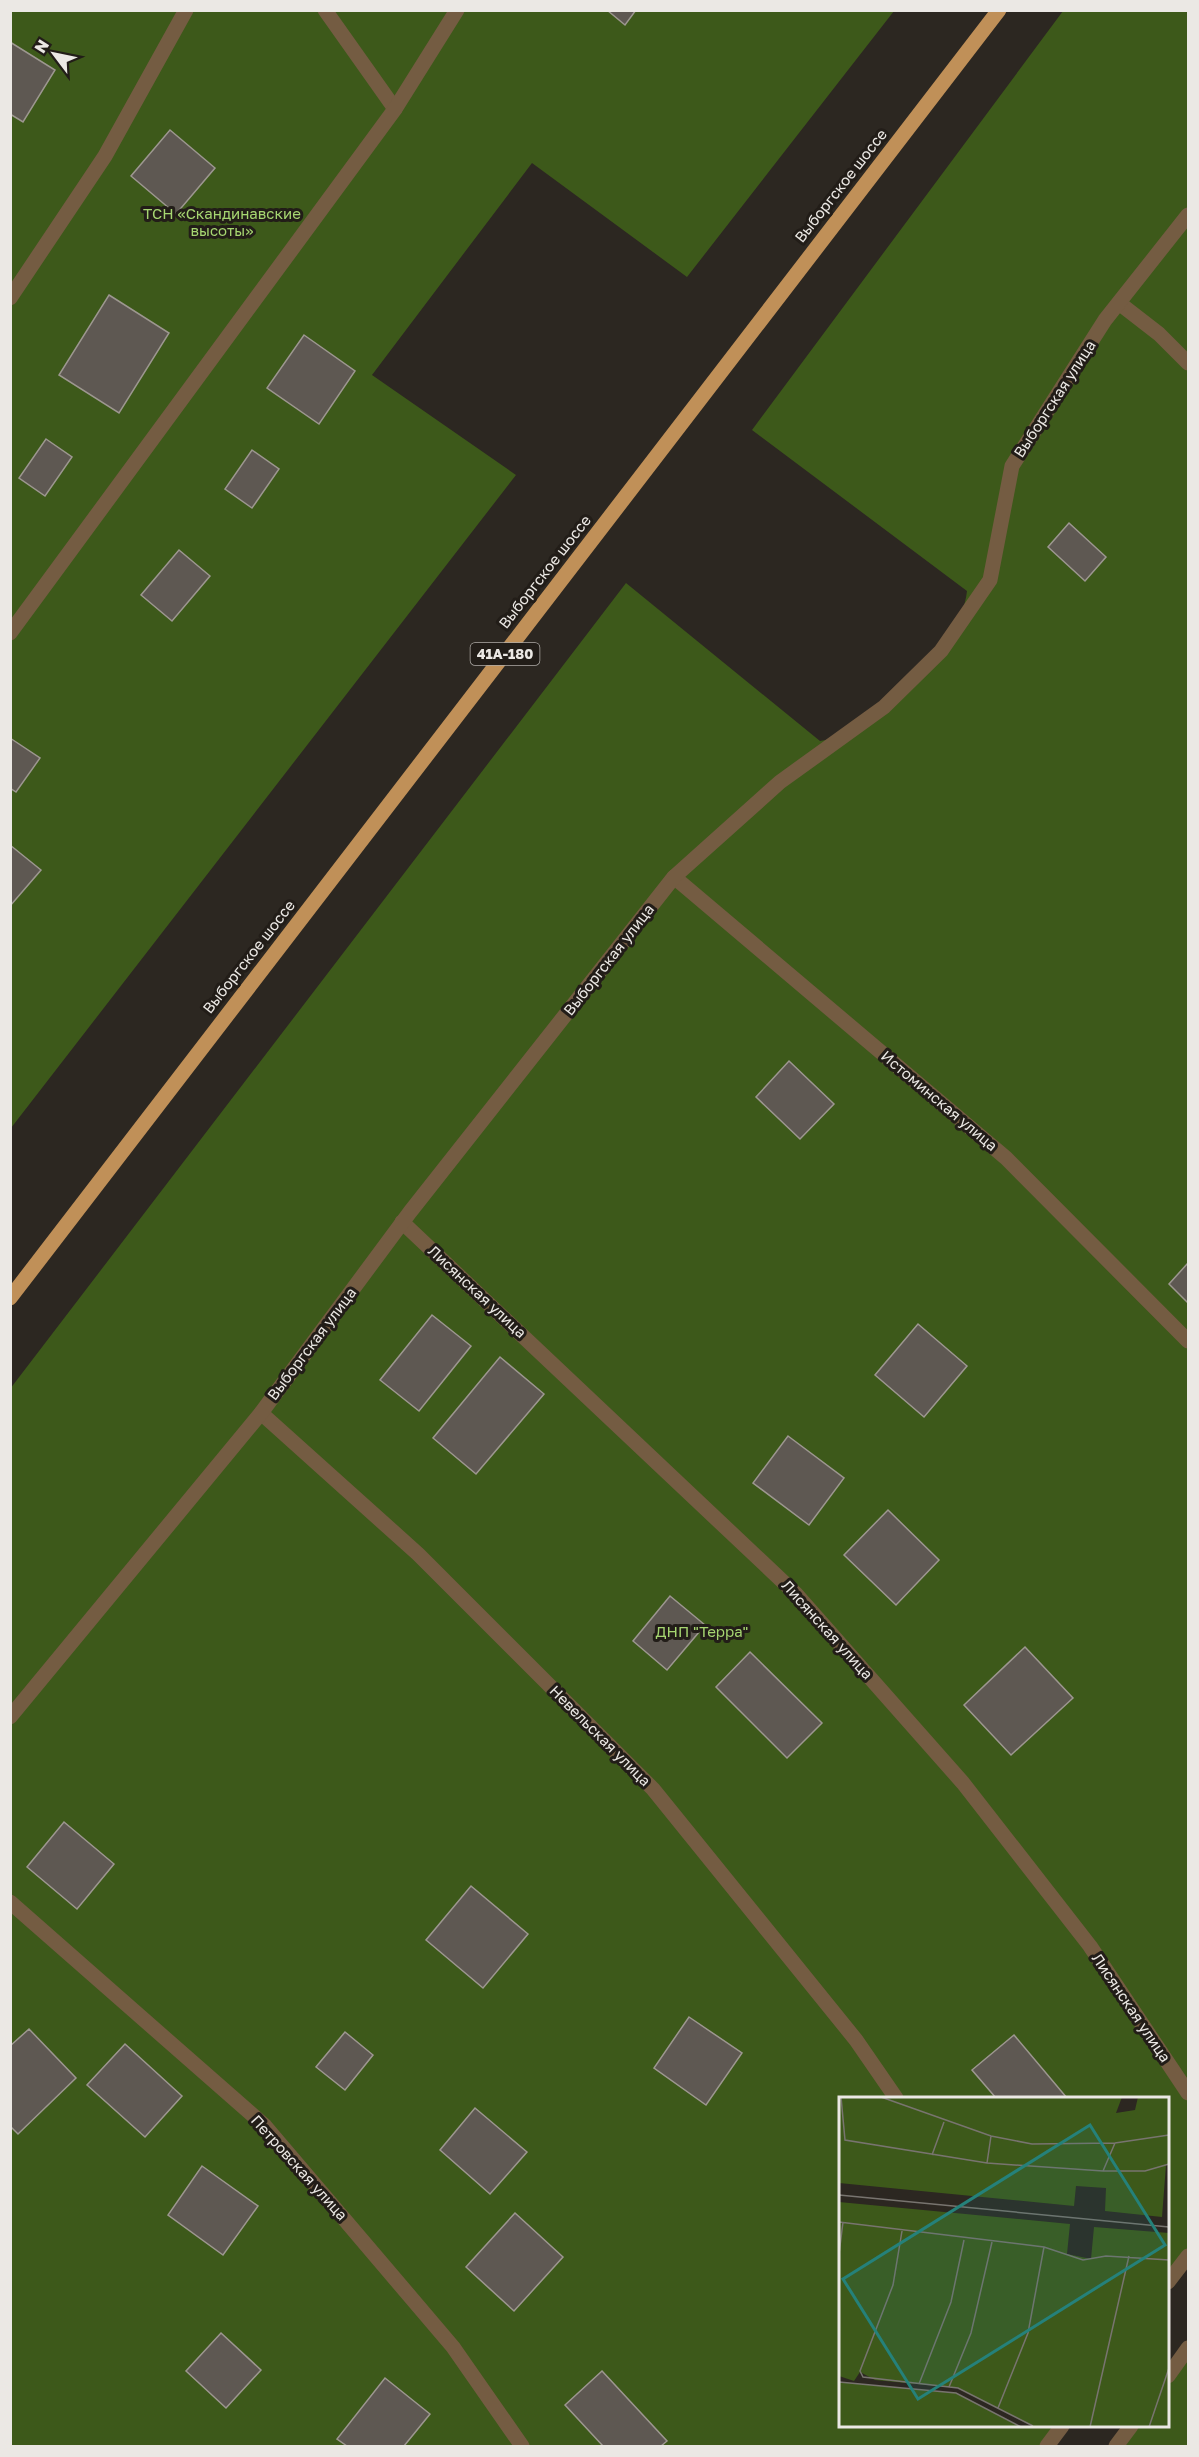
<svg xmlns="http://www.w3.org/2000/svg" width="1199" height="2457" font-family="'Golos Text',sans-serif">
<rect width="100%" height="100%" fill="#2c2721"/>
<g fill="#3d591a">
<polygon points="11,11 894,11 687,277 532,163 372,375 516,475 11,1128"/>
<path d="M1063,11H1188V2257L1168,2284V2098H840V2426H1062L1047,2446H11L10,1389L626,583L820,741L842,737C886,699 960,652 967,591L752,430Z"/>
<polygon points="1188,2348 1188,2446 1116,2446 1131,2426 1168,2426 1168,2376"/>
</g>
<g fill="#5e5852" stroke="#9d9790" stroke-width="1.5">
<polygon points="607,10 636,10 625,25"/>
<polygon points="10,42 55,70 23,122 10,114"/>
<polygon points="170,130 215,168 176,214 131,176"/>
<polygon points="109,295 169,333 119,413 59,375"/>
<polygon points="304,335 355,371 319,424 267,388"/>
<polygon points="46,439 72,457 45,496 19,478"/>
<polygon points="252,450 279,469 252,508 225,489"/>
<polygon points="1069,523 1106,557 1085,581 1048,547"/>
<polygon points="179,550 210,576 172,621 141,595"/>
<polygon points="10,738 40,758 16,792 10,788"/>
<polygon points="10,845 41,870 10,906"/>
<polygon points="789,1061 834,1104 800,1139 756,1097"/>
<polygon points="1188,1263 1188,1303 1169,1284"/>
<polygon points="432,1315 471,1346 419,1411 380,1380"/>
<polygon points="918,1324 967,1366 924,1417 875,1375"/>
<polygon points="500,1357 544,1394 476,1474 433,1438"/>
<polygon points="788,1436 844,1478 809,1525 753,1483"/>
<polygon points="888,1510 939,1560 896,1605 844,1555"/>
<polygon points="670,1596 705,1625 667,1670 633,1641"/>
<polygon points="1025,1647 1073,1698 1011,1755 964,1705"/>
<polygon points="750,1652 822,1723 787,1758 716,1687"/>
<polygon points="64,1822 114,1864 77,1909 27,1867"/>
<polygon points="471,1886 528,1934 483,1988 426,1940"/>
<polygon points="689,2017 742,2053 706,2105 654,2068"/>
<polygon points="29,2029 76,2078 18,2134 10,2126 10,2046"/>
<polygon points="345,2032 373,2055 345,2090 316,2067"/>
<polygon points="1014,2035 1067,2098 996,2098 972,2070"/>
<polygon points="125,2044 182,2096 145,2137 87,2085"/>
<polygon points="475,2108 527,2152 490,2194 440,2150"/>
<polygon points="202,2166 258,2206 223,2255 168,2215"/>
<polygon points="515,2213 563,2257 514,2311 466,2267"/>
<polygon points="221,2333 261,2370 226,2408 186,2371"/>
<polygon points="602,2371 667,2441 661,2446 603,2446 565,2405"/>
<polygon points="385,2378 430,2414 404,2446 347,2446 337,2439"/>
</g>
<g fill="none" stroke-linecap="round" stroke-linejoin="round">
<g stroke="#745c42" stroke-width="15">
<polyline points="325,10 395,109"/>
<polyline points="10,298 105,156 186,10"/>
<polyline points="1119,303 1159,334 1188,363"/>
<polyline points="10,633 395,109 457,10"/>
<polyline points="674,877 1006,1158 1188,1341"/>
<polyline points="402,1222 796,1594 963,1783 1090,1946 1188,2093"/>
<polyline points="261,1413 418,1554 653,1789 856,2040 896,2098"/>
<polyline points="10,1717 261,1413 410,1212 674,877 780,782 884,707 941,651 990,580 1012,466 1105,320 1188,215"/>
<polyline points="10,1902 265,2126 453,2347 522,2446"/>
<polyline points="1168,2282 1188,2256"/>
<polyline points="1168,2376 1188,2348"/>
<polyline points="1047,2446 1062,2426"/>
<polyline points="1116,2446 1131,2426"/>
</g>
<polyline stroke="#c09058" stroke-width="15" points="10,1298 999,10"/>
</g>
<g text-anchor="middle" stroke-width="6" stroke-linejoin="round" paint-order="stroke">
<rect fill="#221d18" stroke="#afaba7" stroke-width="1.5" x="470.5" y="643" width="69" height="22" rx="4.5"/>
<g font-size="14" font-weight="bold" fill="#ebe8e4">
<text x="505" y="659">41А-180</text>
</g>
<g font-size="15" fill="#ebe8e4" stroke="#221d18">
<text transform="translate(841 186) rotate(-52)" y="5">Выборгское шоссе</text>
<text transform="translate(1055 399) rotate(-57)" y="5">Выборгская улица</text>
<text transform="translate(545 572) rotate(-52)" y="5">Выборгское шоссе</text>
<text transform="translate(249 957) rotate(-52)" y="5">Выборгское шоссе</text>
<text transform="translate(609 960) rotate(-52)" y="5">Выборгская улица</text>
<text transform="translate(939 1101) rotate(40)" y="5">Истоминская улица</text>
<text transform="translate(477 1292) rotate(43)" y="5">Лисянская улица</text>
<text transform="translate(312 1344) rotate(-53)" y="5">Выборгская улица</text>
<text transform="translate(827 1630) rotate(48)" y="5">Лисянская улица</text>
<text transform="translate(600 1736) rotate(45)" y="5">Невельская улица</text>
<text transform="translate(1131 2008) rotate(56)" y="5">Лисянская улица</text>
<text transform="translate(299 2168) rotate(48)" y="5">Петровская улица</text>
</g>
<g font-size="15" fill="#a6d671" stroke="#221d18">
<text x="222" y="219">ТСН «Скандинавские<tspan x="222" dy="17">высоты»</tspan></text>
<text x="702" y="1637">ДНП "Терра"</text>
</g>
</g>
<g transform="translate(839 2097)">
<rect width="330" height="330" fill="#2c2721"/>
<path d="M0,0H283L277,16L296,13L299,0H330V67L327,68L323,120L266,114L267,91L237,89L235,109L0,86ZM0,105L231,127L228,157L252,162L255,130L330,136V330H196L119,291L36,283L21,275L15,284L0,279ZM0,285L117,296L182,330H0Z" fill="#3d591a"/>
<path fill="none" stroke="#78746f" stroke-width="1.5" d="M2,0L6,43L148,66L264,74H306L330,67M42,0L152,39L193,47L276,46L330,38M93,58L105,25M148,66L152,39M264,74L276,46M0,98L330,130M0,125L205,150L244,163L267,159L330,163M63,134L54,188L21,274L24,280L119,291L194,329M0,157L4,125M0,285L117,296L182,330M80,287L112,205L125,143M110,290L132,236L153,145M159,311L189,236L205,150M251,330L290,159M310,330L330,271"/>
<path fill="#25817a" fill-opacity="0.15" stroke="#25817a" stroke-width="3" d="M251,28L326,148L79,302L4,182Z"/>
<rect width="330" height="330" fill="none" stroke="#ebe8e4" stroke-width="3"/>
</g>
<rect width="1199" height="2457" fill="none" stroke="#ebe8e4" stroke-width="24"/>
<g transform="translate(54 54) rotate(302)" stroke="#221d18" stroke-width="4.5" paint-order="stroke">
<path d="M0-4.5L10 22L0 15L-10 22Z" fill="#ebe8e4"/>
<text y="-9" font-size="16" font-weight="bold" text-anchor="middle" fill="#ebe8e4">N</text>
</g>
</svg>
